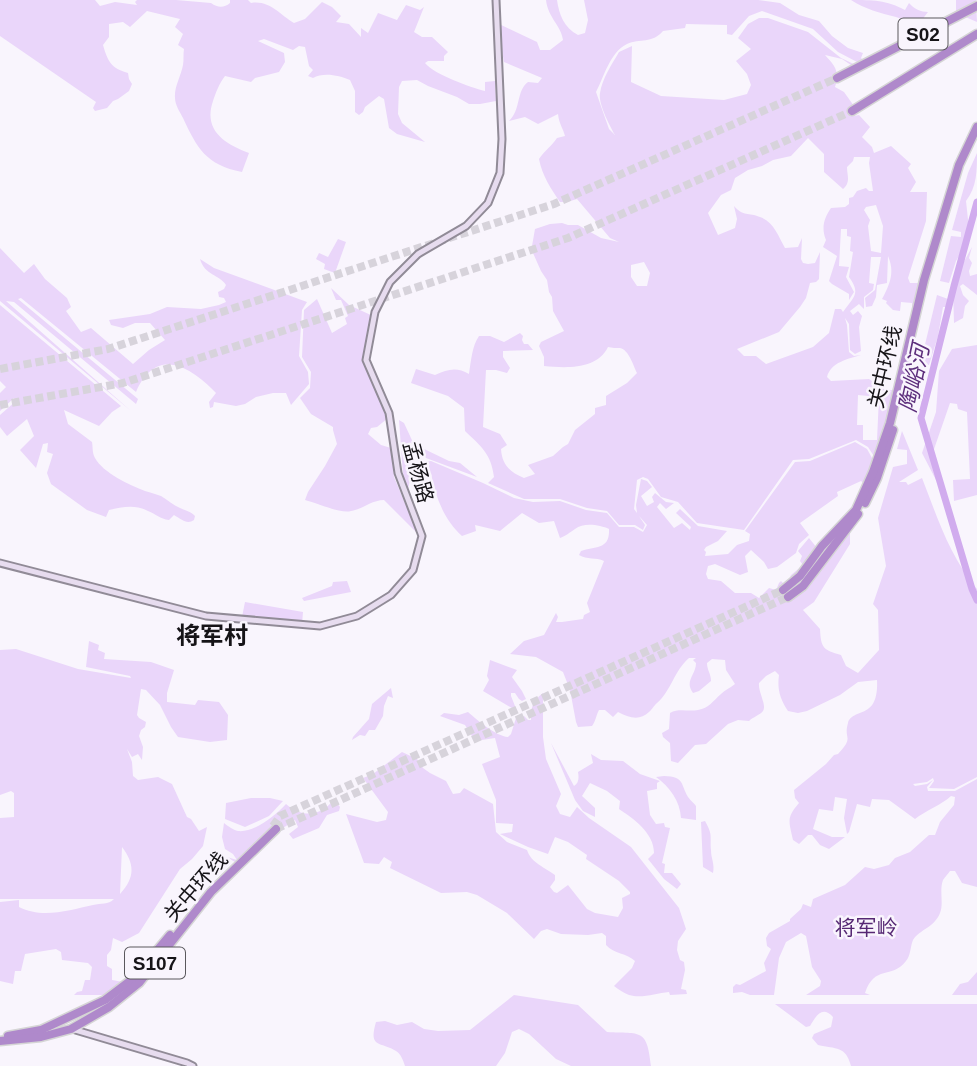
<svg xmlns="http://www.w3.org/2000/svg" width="977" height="1066" font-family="Helvetica,'Noto Sans SC',sans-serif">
<rect width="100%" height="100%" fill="#f9f5fd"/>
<g fill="#ead6fa" fill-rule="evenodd">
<path d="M0,0H95L100,6L115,2L137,5L135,2L137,0H176L211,3C218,8 224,8 230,3V0H248L251,3C270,0 280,15 294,23L305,19L322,2L332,7L341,16L336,22L349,24L361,37V28L368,33L378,13L397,20L406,5L420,10L424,7L414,32L422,37H432L448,52L444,56V61H428L425,63C435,75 470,87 485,91V82L495,81L496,101L480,104H469L457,97L428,86L417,80L402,81L399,87L398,114L402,123L425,142L397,134L389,128L384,99L379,96L365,107L363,112L359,115L355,112V91L350,80C339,75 323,72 313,78L308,76L313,70L309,66L305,47L299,46L293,50L264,39L258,41L284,53L285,62L279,72L255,78L251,82L225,76C219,84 216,92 213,101C203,130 224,144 249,153L242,172C206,165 197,148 183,118C180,112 175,105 175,98C174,87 181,76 183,65C184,60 183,54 184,49L178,45L183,34L175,27L180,19L147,11L130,27L123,22L109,24V37L103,45C108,62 111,68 128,73L129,79L132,84L129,91L118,99L113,101L107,108L95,111L93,108L96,102L0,36Z"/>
<path d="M546,0H557C559,14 564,28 578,35L585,33L588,20L584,0H758L780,3L799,15L819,21L832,36L848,48L863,53L861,58L865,62L859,63L838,52L813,29L762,11L749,16L732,35L727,34V25L686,24L685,28L663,31C652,44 640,38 627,44C610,52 604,77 596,92L609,129L615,135C610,126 598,104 600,93C602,79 612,64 619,52L632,46L631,82L661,96L724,100L747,94L751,85L747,74L736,61L751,49L738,38L748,24L759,18H768L808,32L841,58L862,68L857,69L842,59L825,55C835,66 840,71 835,87L844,92L854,106L850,110L854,116L859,115L870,127L862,137L872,147L874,153L891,146L911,164L908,168L916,182L910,192H927L926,221L908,278L910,283H925L918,311H912V303L901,302L900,311L893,310L886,303L887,301L882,299C890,284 895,272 888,256L887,283L877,285L876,297L872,306L866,307L865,298L875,290L881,257H871L869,283L874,284L873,290L864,297V309L859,304L850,311L853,315L858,311L862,316L859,327L861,351L855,354L850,350L849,324L845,318L847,325L849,352L854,356L861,355C848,359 831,362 827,377L831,381L869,379L884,389L898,391L877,461L868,447L856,440L809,459L793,460L744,530L697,523L678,502L661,497L648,479L643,477L637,480L634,509L637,513L636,505L641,479L647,481L652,487L641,496L647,506L654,502L652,497L655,493L666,502L674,503L666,509L660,503L657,507L674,528L682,523L690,530L691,527L676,513L680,509L698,526L727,531L718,541L706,547L704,550L706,552L705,556L728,554L737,545L749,541L750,534L745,531L795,462L810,461L855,442L867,449L876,465L867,486L861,481L837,492L838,496L800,523L809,535L799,544L796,553L777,567L768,569L764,562L751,550L745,556L748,572L740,575L715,564L708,566L706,574L708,579L721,581L735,593H751L759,598L769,588L776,590L779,583L781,581L786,586L791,575L803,565L800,561L802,556L798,551L809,538L817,548L815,567L793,590L799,594L810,583L850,532V544L814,602L803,610L820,629C821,648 823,650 841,655L846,666L858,673L879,650L878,610L873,604L886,566L878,518L893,467L907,464V450L897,449L902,431L918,470L899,482H906L908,485L922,478C938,519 949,555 977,589V777L954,789L929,788L934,781L933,778L927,782L913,784L915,786L927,784L933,780L927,787L928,791H955L977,779V887L962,883L955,871H950C948,874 945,877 943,880C939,891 944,903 940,913C934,928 920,929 913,940C910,947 911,955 906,961C891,980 875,964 865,993L870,995H806L820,986L821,981L812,967L806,936L801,933L786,942L779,958L774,995H750L742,992L733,993V987L736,984L740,985L766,971L764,963L771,949L767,946L766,938L769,933L790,921V919L801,909L803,904L811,907L813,899L845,885L865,867L874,869L889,865L895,858L910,852L929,835H935L940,822L954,805L955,797L951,796C943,804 925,811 915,819L889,800L872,799L870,807L857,804L849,832L847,834L844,818L847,799L835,797L833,811L819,809L813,829L832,837H845L829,849L820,845L812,835H808L799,844L793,840C789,821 786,818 799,803L795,798L794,790L826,764L834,755L838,754C855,736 843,740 848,723C853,707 879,721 877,680L858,682L840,695L807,711L798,713L788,711C780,699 777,689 779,675L775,671L766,676L759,683C758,692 767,705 763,711C760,715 753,717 749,721L738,720L728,724L706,744L695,745L678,763L671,761L670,743L663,737L662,733L669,729L670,713C679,708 688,712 698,710C709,708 713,701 721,694C725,690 730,688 735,684L726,670L725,660L712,659L707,663C707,670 711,674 711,681L699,691L693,693C684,681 696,675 696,663L693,660L696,658H689C674,671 671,691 657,703C653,707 653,708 649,712C640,721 629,718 618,712L613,717L605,710H599C596,715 596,721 592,726L578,727L576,722L570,690L563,672L536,657L510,654L524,641L544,635L556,613L558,617L556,622H562L583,619L584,615L590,612L587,603L604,561C596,557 587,560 579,555L581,551C595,546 610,550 609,529C600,525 584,522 575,529C569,533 567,535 560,538L554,521L539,523L522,513L500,531L475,525L476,531L462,536C444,520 435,496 431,473L414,468L423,462L431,461L483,483L514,498L533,502L560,501L586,510L607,513L619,527H634L643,532L647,525L639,516L645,525L643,530L635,525H619L607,511L587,508L560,499H524L488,483L494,477C491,454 482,447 465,431L464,408L448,396L411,383L416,369L435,375C448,369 457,367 469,374C471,361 472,346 479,336H490L504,342L520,333L523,336L522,340L524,344H528L533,350L503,351V357L510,368L507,373L496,370H486L483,427L500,434L507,445L501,449C502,465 510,472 524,478L535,474L528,465L553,456L563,447L568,444L575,430L595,414V408L606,405V396L627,383L637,373C633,365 629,350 620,348C616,348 612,348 608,347C597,370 566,368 544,366V357L539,346L541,342L564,331L553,311L552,297L549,292L547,280L541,271L533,253L532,246L535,229L550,224L562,223L568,225H578L601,238L619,242L610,238L577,199L567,202H560C551,189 542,175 539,159C544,151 552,146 557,138L565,136C563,128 559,124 558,114L538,124L525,117L509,121C521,110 516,91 528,82L538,83L542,78L504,62L497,23L537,42L540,50H550L563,40C561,25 548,18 546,0ZM808,138L824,154V172L843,189C851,182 847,176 847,167L853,161L854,157H870L869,163L873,191H869L866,188L857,191L853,197L849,198V204L845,207L831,208C824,218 821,228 826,240L823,247L837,256L829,281L832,284L849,294V300L854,292L846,277L849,267L839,266L841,229H847V236L851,237L850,251L853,252L849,277C861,294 854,296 843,312L841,309H835L829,333L813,347L766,364L756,356H744L737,349L779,332L800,307L806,298L810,283L816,282L819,279L820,252L815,263L808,264L803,263L801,259L802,238L798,247L785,248C778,236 774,222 760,217C748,212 744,217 734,206L737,219L735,228L718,235L708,213L721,195L731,190L735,178L748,170L762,166L773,160L791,156ZM876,205L883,226L881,253L871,251L868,226L870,220L864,210L866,207ZM644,262L650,273L647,286H637L631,277V265ZM858,395L879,397L877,440H863V425H857Z"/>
<path d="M851,0C873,0 886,0 905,10L909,3C914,9 921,12 928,12L918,25C910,24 904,19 896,17C880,13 865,9 851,0Z"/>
<polygon points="956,0 976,0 977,22 956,13"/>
<path d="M977,153C977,170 977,187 966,201L970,238L956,261L949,283L940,281L951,236L961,237V232L952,230L968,173Z"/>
<polygon points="338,239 346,242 335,273 324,269 325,264 316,259 319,253 328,257"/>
<polygon points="972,247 969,258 972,263 969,271 970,276 977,274 977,295 963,284 960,286 963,295 969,301 965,306 963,318 954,323 953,288 955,278"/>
<path d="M0,248L24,273L34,264L45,279L67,298L71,307L66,311L81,332L91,328L133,364L149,350L165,340L150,323H135L123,328L111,325L109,320L150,314L167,307L201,309L219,305L226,302L224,298L219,297L218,292L224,289L226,285C219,274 205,276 200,259L214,268L307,302L302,310L299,356L308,372L309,384L291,405L286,393H273L256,397L245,404L236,406L214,402L213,407L210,408L209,402L216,393C190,366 156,346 136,392L21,298L18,299L138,399L136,404L14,302L6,301L131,411L0,301Z"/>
<path d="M331,288L349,305L373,316L366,338L365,355L388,418L377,427L371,428L368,434L381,445L391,448L394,477L418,534L384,500C372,500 363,509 351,511C341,514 317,503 305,500L308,492L325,466L337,444L333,430V427L311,414L300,398L310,388L311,372L302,357L304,310L317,299L332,333L347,324L345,318L348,316L341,300H336Z"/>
<polygon points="937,295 948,299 947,307 943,307 938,336 929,365 920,365"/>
<path d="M0,305L121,406L112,412L99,426L64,410L68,424L92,442C93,447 92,453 95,458C103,473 130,485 145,491C151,493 156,494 161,496C168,500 173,505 180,508C186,511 190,511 195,516L194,520C187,525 181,519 174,515L169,520C160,519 156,514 148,511C135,504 122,507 109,510L106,517L87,510L51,484L47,473L53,454L47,452L48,443L43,444L36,468L20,450L34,436L27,419L7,436L0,427V415L16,401L14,398L0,411V393L6,387L0,381Z"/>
<polygon points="977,345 977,495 954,501 953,480 970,479 967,412 958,409 957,404 950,403 933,452 932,465 936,469 936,480 922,453 936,412 939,371 952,349"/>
<polygon points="399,420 404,423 417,451 411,464 413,467 408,489 403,474"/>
<polygon points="420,447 449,461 460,463 477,477 426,458"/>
<polygon points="347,581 351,592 304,601 302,598 332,586 333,582"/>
<polygon points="245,602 303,612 302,624 242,617"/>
<path d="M89,641L99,645L98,650L105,653L104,659L151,662L174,670L167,693V702L195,705L198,700L219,702L228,715L227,740L210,742L178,737L171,727L160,705L146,690L141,689L137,715L139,718L146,722L145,727L141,730L139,736L143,747L142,760L138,754L132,757L127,749L132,762L133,776L138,780L158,777L172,784L187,817L191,819L199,831L207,827L203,846L192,859L180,869L139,933L122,942L113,938L111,950L107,955V966L112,969V980L123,982L116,995H74L77,992L82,991L85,980H90L92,967L88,963L62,960L61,952L56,949L25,954L21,971H15L13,984L0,981V902L19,900V907C42,919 70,910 93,905C101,903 108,905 114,899H0V818L14,817V793L11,791L0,795V650L16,649L78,669L131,678L130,676L86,667ZM122,847C135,864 135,878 120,894Z"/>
<polygon points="490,660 517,670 512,677 522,691 526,699 522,701 519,699 515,693 511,693 511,696 517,711 483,691 489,680 487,676"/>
<polygon points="391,688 393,698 388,696 384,706 383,716 375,730 369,730 365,736 360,735 352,740 353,737 369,719 372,704"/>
<path d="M543,693V737L546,759L561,794L556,806L560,814L570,817L577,807L589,818L631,847L679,908L686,929L678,941L677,950L680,960L684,962L685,970L681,989L686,990L687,994L670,995L669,992C656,993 642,999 629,995C624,993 618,989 614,986L632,968L635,961C627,953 614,954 606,945V936L602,933L588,935L561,934L547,929L541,931L534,939L507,913L477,895L467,892L441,893L390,868L392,862L384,857L379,864L364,863L346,814L377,822L386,820L388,812L363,778L373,774L402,752L417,759L423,768L430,773L446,781L453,794L460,793L464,788L493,804L496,832L507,842L527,850C531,863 546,868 555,875V880L550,887L554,892L557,893L568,885L587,909L595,913L618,917L623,908L622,898L630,894V892L619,881L586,859L587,855L568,842L555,837L548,854L528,847L500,834L512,832L513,824L496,823V800L482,764L500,757L495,738L475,741L465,725L440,716L444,713L459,715L468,712C478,721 496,736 508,737L511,734L516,718L524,716L528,720H531C531,708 532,701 543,693Z"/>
<path d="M551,743L574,786C579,783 579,778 578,772L593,763L591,754L601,760L623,761L640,774L660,781L657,783V789L647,791L650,815L656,824L664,823L665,827L670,828L662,863L665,864L664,873H672L681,884L677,889L664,879L648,859L654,853C654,833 634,819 619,809L620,801L607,791L590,783L582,796L595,808V817L583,811L575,800Z"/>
<path d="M664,776C685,777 680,783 688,797C691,801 694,803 696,806V820L681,818C680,801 670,787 656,777Z"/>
<polygon points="251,798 270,798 283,801 269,816 245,827 225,819 226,803"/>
<path d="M334,799L340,807L339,811L327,815L319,828L293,839L289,834L298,827L295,820L271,836L238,864L227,857L237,860L233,854L225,849L222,837L224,823C228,826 233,830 238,831C254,833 276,815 286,804C302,818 321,817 334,799Z"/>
<path d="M705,821C713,835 710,836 711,850C711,859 715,864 713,873L703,867L701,822Z"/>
<polygon points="977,972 977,995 952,995 960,984 968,982"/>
<path d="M514,995L578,1005L607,1032C641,1034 647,1028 651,1066H571L556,1059L529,1034L519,1029L512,1032L505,1053L496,1066H405C403,1060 401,1054 396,1051C381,1041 368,1049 376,1022L385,1021L397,1025L412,1022L424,1029L438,1031L470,1030Z"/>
<path d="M775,1004H977V1066H851C846,1046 836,1049 818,1045L812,1038L814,1034L831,1027L833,1017C822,1005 816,1016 810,1026L806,1027Z"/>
</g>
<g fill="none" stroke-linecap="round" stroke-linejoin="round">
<polyline stroke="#d1acee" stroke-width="7" points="977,202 954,286 921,418 972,589 977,600"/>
<g stroke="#d7d3db" stroke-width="8" stroke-dasharray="8 4" stroke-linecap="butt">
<polyline points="0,369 108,349 554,204 837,78"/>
<polyline points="0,405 123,383 568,238 852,111"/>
<polyline points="273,826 280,816 783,590"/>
<polyline points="276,829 788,597"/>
</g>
<defs>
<g id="secondary">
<polyline points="0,563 206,616 320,626 357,616 391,595 413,570 422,536 398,473 389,413 366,360 375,312 390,282 418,254 466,226 488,203 500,173 502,139 496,0"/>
<polyline points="72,1029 187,1063 193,1066"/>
</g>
<g id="highway">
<polyline points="837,78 977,6"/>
<polyline points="852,111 977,34"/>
<polyline points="865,503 877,478 893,430"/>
<polyline points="783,590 800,576 822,546 856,510 873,472 890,423 924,280 959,165 977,127"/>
<polyline points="788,597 803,586 858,514"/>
<polyline points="8,1036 41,1030 105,1000 134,978 170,935"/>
<polyline points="0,1041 41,1037 71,1029 109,1007 139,983 211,892 276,829"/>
</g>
</defs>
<use href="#secondary" stroke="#918b97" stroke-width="9"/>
<use href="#highway" stroke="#d5d5d5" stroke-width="11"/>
<use href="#secondary" stroke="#e7dcef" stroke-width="5"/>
<use href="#highway" stroke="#af89cb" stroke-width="8"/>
</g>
<g text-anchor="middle" stroke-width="5" stroke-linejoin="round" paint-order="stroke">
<g fill="#f9f5fd" stroke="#5a585d" stroke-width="2">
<rect x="898.5" y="18.5" width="49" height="31" rx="5"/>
<rect x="125" y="947.5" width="60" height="31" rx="5"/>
</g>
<g font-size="19" font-weight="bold" fill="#161418">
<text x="923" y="41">S02</text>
<text x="155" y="970">S107</text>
</g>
<g font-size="21" fill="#161418" stroke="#f9f5fd">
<text transform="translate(885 367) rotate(-77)" y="7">关中环线</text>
<text transform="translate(418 472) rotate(75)" y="7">孟杨路</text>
<text transform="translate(196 887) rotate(-49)" y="7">关中环线</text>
</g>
<g font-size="21" fill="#562874" stroke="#f9f5fd">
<text x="866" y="935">将军岭</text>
</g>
<g font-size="23" font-style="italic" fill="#5d2f7c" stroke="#f9f5fd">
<text transform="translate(914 378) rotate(-78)" y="8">陶峪河</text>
</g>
<g font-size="24" font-weight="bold" fill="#161418" stroke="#f9f5fd">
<text x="212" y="644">将军村</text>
</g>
</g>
</svg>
